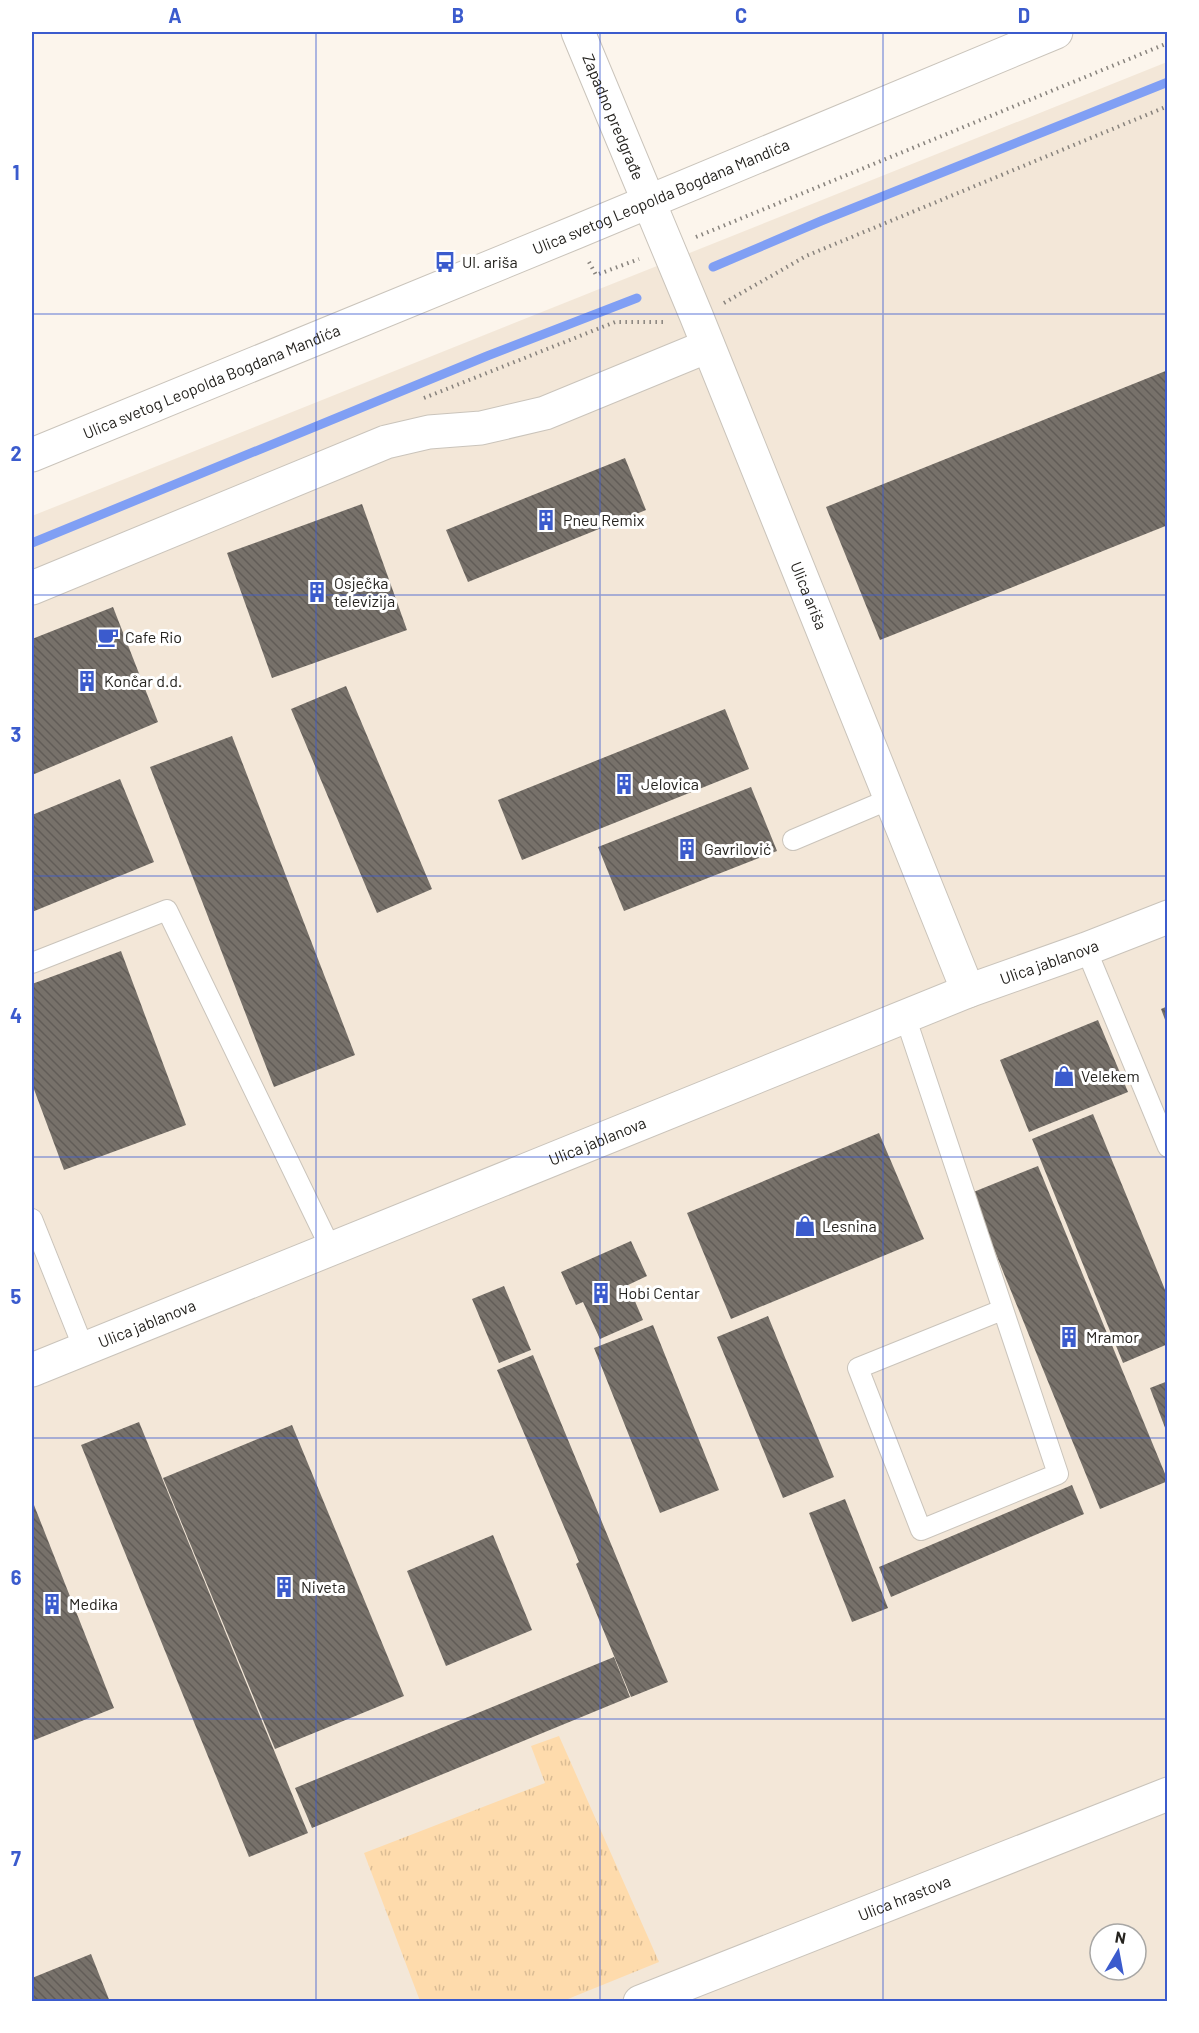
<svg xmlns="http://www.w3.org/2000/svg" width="1199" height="2033" font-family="Barlow,sans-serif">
<defs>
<pattern id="grass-tufts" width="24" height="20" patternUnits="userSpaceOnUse" patternTransform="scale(1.5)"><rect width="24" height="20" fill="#fedbac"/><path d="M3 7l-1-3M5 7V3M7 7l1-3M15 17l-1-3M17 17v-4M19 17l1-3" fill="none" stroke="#dabc94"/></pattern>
<pattern id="building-back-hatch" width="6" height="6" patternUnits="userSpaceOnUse" patternTransform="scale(1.5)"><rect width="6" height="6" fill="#77716a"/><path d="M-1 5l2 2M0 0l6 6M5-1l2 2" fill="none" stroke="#615c57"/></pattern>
</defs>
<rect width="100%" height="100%" fill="#fcf5ec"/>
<path fill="#f3e7d8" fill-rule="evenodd" d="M1167,62V2001L32,2002V516ZM1100,1934H1136V1970H1100Z"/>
<polygon fill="url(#grass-tufts)" points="559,1736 659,1962 563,2001 420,2001 364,1853 545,1783 531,1746"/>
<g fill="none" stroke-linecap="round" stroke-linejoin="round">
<g stroke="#809ff4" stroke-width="9">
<polyline points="713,267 821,221 1168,82"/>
<polyline points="32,543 487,356 637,298"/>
</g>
</g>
<g fill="url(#building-back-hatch)">
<polygon points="1168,370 1168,525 880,640 826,507"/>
<polygon points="625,458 646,510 468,582 446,530"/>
<polygon points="362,504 407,630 272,678 227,553"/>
<polygon points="113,607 158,722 32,775 32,639"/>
<polygon points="346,686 432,889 377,913 291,709"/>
<polygon points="725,709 749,769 522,860 498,800"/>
<polygon points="232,736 355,1055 274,1087 150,767"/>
<polygon points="120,779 154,862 32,912 32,815"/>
<polygon points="751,787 777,851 624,911 598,847"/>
<polygon points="121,951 186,1125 64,1170 32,1084 32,984"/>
<polygon points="1168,1006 1168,1025 1167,1025 1161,1009"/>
<polygon points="1098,1020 1128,1092 1029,1132 1000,1060"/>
<polygon points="1093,1114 1168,1297 1168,1344 1123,1363 1032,1139"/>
<polygon points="879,1133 924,1239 731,1319 687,1213"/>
<polygon points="1038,1166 1168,1481 1100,1509 971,1193"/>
<polygon points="631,1241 647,1276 628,1285 643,1320 600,1339 583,1302 576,1305 561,1272"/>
<polygon points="504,1286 531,1350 499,1363 472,1299"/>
<polygon points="768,1316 834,1477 783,1498 717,1337"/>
<polygon points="653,1325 719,1490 660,1513 594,1348"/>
<polygon points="533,1355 668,1682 631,1697 576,1564 579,1562 497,1370"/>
<polygon points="1168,1381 1168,1433 1167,1433 1150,1388"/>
<polygon points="139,1422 308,1833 249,1857 81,1445"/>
<polygon points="292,1425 404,1696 275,1749 163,1478"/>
<polygon points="1072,1485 1084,1514 891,1597 879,1567"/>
<polygon points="845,1499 888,1608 852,1622 809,1513"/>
<polygon points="32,1500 114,1708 32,1741"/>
<polygon points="493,1535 532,1630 446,1666 407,1571"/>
<polygon points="614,1657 630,1697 312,1828 295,1788"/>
<polygon points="91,1954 110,2002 32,2002 32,1978"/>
</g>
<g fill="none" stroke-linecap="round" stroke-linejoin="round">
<defs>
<g id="service">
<polyline points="793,840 890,799"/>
<polyline points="1086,949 1168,1147"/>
<polyline points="32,963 167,910 331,1249"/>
<polyline points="905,1016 1058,1474 921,1530 858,1368 1002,1310"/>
<polyline points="32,1219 84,1349"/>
</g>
<g id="minor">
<path id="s1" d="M578,32L696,315L968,991"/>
<polyline points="32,588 386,442 429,432 481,428 545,413 708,346"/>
<path id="s2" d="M32,1370L968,991L1086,949L1168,917"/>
<path id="s3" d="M640,2002L1168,1794"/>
</g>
<g id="secondary">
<path id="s4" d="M32,455L576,232L1056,32"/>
</g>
</defs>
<use href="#service" stroke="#cac4bb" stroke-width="22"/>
<use href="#minor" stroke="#cac4bb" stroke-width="35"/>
<use href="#secondary" stroke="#cac4bb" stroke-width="35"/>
<g stroke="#88837d" stroke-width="4" stroke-dasharray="1.5 4.5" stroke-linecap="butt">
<polyline points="696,237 1168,43"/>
<polyline points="589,262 596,275 639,259"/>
<polyline points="724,303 806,256 1168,106"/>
<polyline points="424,398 615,322 663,322"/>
</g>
<use href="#service" stroke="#fff" stroke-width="20"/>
<use href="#minor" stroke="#fff" stroke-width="33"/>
<use href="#secondary" stroke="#fff" stroke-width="33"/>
</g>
<path fill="none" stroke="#3b5bcd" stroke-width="1.5" stroke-opacity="0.55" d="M316,32V2002M600,32V2002M883,32V2002M32,314H1168M32,595H1168M32,876H1168M32,1157H1168M32,1438H1168M32,1719H1168"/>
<defs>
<symbol id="bus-bare" viewBox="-9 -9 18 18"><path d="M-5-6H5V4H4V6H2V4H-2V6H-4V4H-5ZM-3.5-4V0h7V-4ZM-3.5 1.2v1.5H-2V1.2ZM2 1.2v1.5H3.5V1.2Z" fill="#3b5bcd" stroke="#fff" stroke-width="2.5" paint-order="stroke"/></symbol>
<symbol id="building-bare" viewBox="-9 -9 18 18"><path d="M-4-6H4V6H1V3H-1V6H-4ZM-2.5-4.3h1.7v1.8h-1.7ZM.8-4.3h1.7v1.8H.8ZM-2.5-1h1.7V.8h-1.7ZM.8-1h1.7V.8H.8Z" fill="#3b5bcd" stroke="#fff" stroke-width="2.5" paint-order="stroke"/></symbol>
<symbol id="cafe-bare" viewBox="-9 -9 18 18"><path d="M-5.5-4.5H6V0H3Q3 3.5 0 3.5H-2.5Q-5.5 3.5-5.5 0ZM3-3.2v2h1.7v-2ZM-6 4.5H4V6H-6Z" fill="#3b5bcd" stroke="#fff" stroke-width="2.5" paint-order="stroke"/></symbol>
<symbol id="shop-bare" viewBox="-9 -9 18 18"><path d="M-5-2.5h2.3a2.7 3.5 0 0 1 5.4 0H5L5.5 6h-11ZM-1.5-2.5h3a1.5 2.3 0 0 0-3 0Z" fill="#3b5bcd" stroke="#fff" stroke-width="2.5" paint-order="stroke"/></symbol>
</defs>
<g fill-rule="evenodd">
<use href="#bus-bare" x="430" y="247" width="30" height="30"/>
<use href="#building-bare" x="531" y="505" width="30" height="30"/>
<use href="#building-bare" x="302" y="577" width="30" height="30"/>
<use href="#cafe-bare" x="93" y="622" width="30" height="30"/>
<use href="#building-bare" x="72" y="666" width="30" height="30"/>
<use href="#building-bare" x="609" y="769" width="30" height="30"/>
<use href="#building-bare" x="672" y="834" width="30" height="30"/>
<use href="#shop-bare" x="1049" y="1061" width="30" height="30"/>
<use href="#shop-bare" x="790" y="1211" width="30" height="30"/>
<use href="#building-bare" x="586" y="1278" width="30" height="30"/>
<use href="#building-bare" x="1054" y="1322" width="30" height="30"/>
<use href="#building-bare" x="269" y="1572" width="30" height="30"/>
<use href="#building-bare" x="37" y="1589" width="30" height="30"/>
</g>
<g text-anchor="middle" stroke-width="6" stroke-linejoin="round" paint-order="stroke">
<g font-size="16" fill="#25231f" stroke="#fff">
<text dy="6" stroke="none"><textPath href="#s1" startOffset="92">Zapadno predgrađe</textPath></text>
<text dy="6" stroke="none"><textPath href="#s4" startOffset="680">Ulica svetog Leopolda Bogdana Mandića</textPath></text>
<text dy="6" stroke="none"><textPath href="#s4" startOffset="194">Ulica svetog Leopolda Bogdana Mandića</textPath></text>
<text dy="6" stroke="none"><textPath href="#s1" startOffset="609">Ulica ariša</textPath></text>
<text dy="6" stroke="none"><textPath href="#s2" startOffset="1096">Ulica jablanova</textPath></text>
<text dy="6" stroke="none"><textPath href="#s2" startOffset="610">Ulica jablanova</textPath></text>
<text dy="6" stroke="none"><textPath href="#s2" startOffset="124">Ulica jablanova</textPath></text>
<text dy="6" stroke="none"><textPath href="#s3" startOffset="284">Ulica hrastova</textPath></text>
</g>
<g font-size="16" fill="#25231f" stroke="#fff" text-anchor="start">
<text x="462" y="268">Ul. ariša</text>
<text x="563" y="526">Pneu Remix</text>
<text x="334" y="589">Osječka<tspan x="334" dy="18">televizija</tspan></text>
<text x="125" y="643">Cafe Rio</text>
<text x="104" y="687">Končar d.d.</text>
<text x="641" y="790">Jelovica</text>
<text x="704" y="855">Gavrilović</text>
<text x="1081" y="1082">Velekem</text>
<text x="822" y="1232">Lesnina</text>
<text x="618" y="1299">Hobi Centar</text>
<text x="1086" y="1343">Mramor</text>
<text x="301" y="1593">Niveta</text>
<text x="69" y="1610">Medika</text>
</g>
</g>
<rect width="1199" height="2033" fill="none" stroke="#ffffff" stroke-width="66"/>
<g transform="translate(1118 1952) rotate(10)"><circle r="28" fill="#ffffff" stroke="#a8a7a5" stroke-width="1.5"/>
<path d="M0-4.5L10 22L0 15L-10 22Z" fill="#3b5bcd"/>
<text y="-9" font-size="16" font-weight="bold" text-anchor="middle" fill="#25231f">N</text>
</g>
<rect x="33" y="33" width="1133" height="1967" fill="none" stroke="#3b5bcd" stroke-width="2"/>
<g font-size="20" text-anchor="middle" font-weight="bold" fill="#3b5bcd">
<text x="175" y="23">A</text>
<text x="458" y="23">B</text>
<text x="741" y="23">C</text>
<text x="1024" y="23">D</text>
<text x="16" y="180">1</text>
<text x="16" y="461">2</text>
<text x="16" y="742">3</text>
<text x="16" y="1023">4</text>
<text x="16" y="1304">5</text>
<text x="16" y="1585">6</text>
<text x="16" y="1866">7</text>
</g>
</svg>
